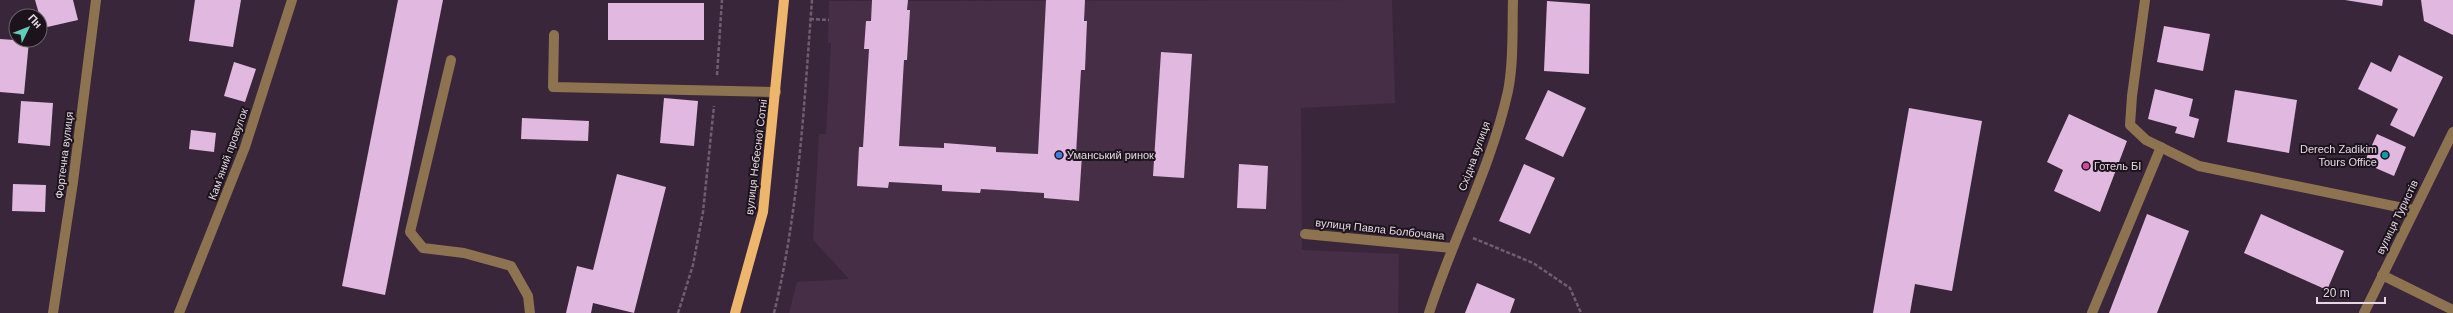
<svg xmlns="http://www.w3.org/2000/svg" width="2453" height="313" font-family="Helvetica,sans-serif">
<rect width="100%" height="100%" fill="#3a263a"/>
<polygon fill="#472e47" points="1392,0 1395,103 1301,108 1302,250 1399,254 1398,313 789,313 797,282 849,279 813,240 819,134 826,134 831,43 828,43 829,1"/>
<g fill="#e1b8e0">
<polygon points="35,0 73,0 78,20 43,28"/>
<polygon points="195,0 241,0 233,47 189,41"/>
<polygon points="398,0 443,0 385,295 342,286"/>
<polygon points="872,0 908,0 907,10 910,10 907,60 904,60 899,146 944,148 944,143 996,147 996,152 1038,154 1046,0 1085,0 1084,21 1087,21 1085,70 1081,70 1076,154 1082,155 1079,201 1044,198 1044,193 981,189 980,193 942,191 942,185 889,182 888,188 857,186 859,147 863,147 869,49 864,49 866,21 871,21"/>
<polygon points="2345,0 2383,0 2382,6"/>
<polygon points="2421,0 2453,0 2453,35 2424,21"/>
<polygon points="1547,1 1590,4 1589,74 1544,71"/>
<rect x="608" y="3" width="96" height="37"/>
<polygon points="2164,26 2210,34 2203,71 2157,62"/>
<polygon points="0,39 29,41 24,94 0,92"/>
<polygon points="1161,52 1192,54 1184,178 1153,176"/>
<polygon points="2399,55 2443,77 2414,137 2390,125 2398,109 2358,89 2371,62 2391,72"/>
<polygon points="234,62 256,69 245,102 224,96"/>
<polygon points="2155,89 2193,99 2189,116 2199,119 2194,138 2175,133 2177,127 2148,119"/>
<polygon points="1548,90 1586,108 1563,157 1525,139"/>
<polygon points="2235,90 2297,100 2289,153 2227,142"/>
<polygon points="664,98 698,101 694,146 660,143"/>
<polygon points="21,101 53,103 50,146 18,143"/>
<polygon points="1909,108 1982,121 1952,291 1915,284 1910,313 1873,313"/>
<polygon points="2069,114 2127,141 2100,212 2054,191 2063,170 2047,162"/>
<polygon points="522,118 589,121 588,141 521,139"/>
<polygon points="191,130 216,133 214,152 189,149"/>
<polygon points="2377,134 2406,147 2394,176 2364,163"/>
<polygon points="1239,164 1268,166 1266,209 1237,208"/>
<polygon points="1524,164 1555,178 1530,234 1499,221"/>
<polygon points="617,174 666,187 634,313 593,303 591,313 566,313 577,266 593,270"/>
<polygon points="13,184 46,185 45,212 12,211"/>
<polygon points="2147,214 2189,231 2157,313 2109,313"/>
<polygon points="2261,214 2344,251 2327,290 2244,253"/>
<polygon points="1477,283 1515,299 1510,313 1465,313"/>
</g>
<g fill="none" stroke-linecap="round" stroke-linejoin="round">
<g stroke="#705e70" stroke-width="2.5" stroke-dasharray="4 2" stroke-linecap="butt">
<polyline points="810,19 829,20"/>
<polyline points="717,75 722,0"/>
<polyline points="1473,238 1533,263 1570,288 1581,313"/>
<polyline points="678,313 693,265 703,212 714,106"/>
<path d="M774,313C799,211 804,104 812,0"/>
</g>
<g stroke="#8e7350" stroke-width="10">
<polyline points="2145,0 2132,96 2130,125 2146,140 2199,166 2413,210"/>
<polyline points="554,35 553,87 776,92"/>
<polyline points="451,60 410,232 423,248 464,253 511,266 528,296 530,313"/>
<polyline points="1305,234 1452,248"/>
<polyline points="2382,275 2453,310"/>
<polyline points="53,313 73,182 96,0"/>
<polyline points="179,313 245,147 292,0"/>
<path d="M1429,313C1453,238 1491,168 1508,91C1514,61 1512,30 1513,0"/>
<polyline points="2092,313 2161,147"/>
<polyline points="2364,313 2453,132"/>
</g>
<polyline stroke="#edb66c" stroke-width="10" points="735,313 763,212 784,0"/>
</g>
<circle fill="#3f7fe0" stroke="#1c131c" stroke-width="1.5" cx="1059" cy="155" r="4"/>
<circle fill="#0f9aa8" stroke="#1c131c" stroke-width="1.5" cx="2385" cy="155" r="4"/>
<circle fill="#d1479c" stroke="#1c131c" stroke-width="1.5" cx="2086" cy="166" r="4"/>
<g text-anchor="middle" stroke-width="4" stroke-linejoin="round" paint-order="stroke">
<g font-size="11" fill="#e5d8e4" stroke="#1c131c" text-anchor="start">
<text x="2377" y="153" text-anchor="end">Derech Zadikim<tspan x="2377" dy="13">Tours Office</tspan></text>
<text x="1067" y="159">Уманський ринок</text>
<text x="2094" y="170">Готель БІ</text>
</g>
<g font-size="11" fill="#e5d8e4" stroke="#1c131c">
<text transform="translate(228 154) rotate(-70)" y="4">Камʼяний провулок</text>
<text transform="translate(64 155) rotate(-83)" y="4">Фортечна вулиця</text>
<text transform="translate(1474 156) rotate(-70)" y="4">Східна вулиця</text>
<text transform="translate(756 157) rotate(-83)" y="4">вулиця Небесної Сотні</text>
<text transform="translate(2397 217) rotate(-64)" y="4">вулиця Туристів</text>
<text transform="translate(1380 229) rotate(6)" y="4">вулиця Павла Болбочана</text>
</g>
</g>
<g transform="translate(28 28) rotate(47)"><circle r="19" fill="#1c131c" stroke="#6c626c"/>
<path d="M0-3L7 15L0 10L-7 15Z" fill="#5eceb8"/>
<text y="-6" font-size="11" font-weight="bold" text-anchor="middle" fill="#e5d8e4">Пн</text>
</g>
<path d="M2317 297v6h68v-6" fill="none" stroke="#e5d8e4" stroke-width="2"/>
<text x="2323" y="297" font-size="12" fill="#e5d8e4" stroke="#1c131c" stroke-width="3" paint-order="stroke">20 m</text>
</svg>
